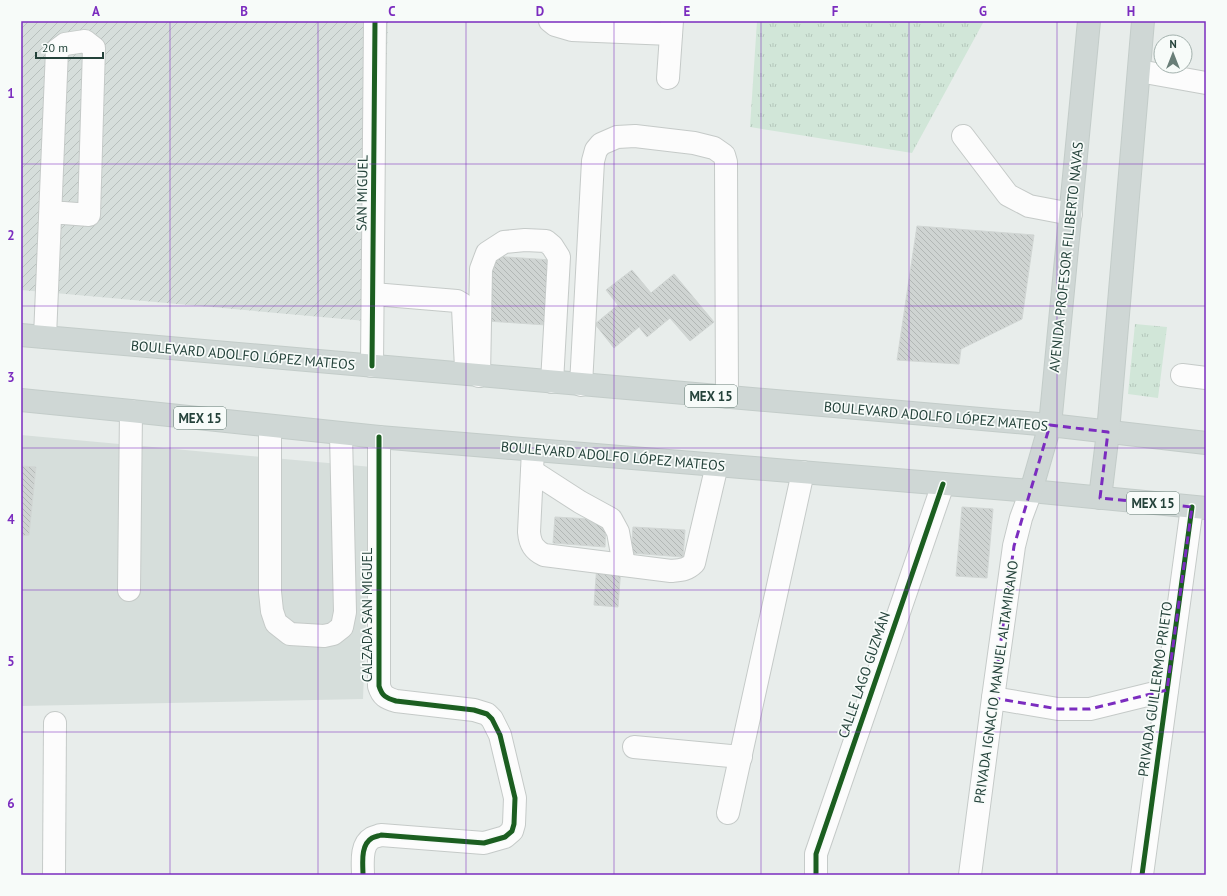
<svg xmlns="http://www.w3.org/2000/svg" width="1227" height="896" font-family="'PT Sans',sans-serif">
<defs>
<pattern id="industrial-furrows" width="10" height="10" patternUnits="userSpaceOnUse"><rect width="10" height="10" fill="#d6dedb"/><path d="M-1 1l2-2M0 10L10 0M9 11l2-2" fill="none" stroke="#b8c0bd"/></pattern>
<pattern id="grass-tufts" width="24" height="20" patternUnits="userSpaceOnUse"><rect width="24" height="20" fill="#d1e6d8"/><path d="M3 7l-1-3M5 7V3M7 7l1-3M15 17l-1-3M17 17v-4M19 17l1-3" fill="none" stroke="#b3c6ba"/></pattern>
<pattern id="building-back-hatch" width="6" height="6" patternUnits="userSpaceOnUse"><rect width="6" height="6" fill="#cfd4d2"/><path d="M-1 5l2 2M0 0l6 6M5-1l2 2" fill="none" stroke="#b2b7b5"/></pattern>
</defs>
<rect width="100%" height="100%" fill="#e8edeb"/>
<polygon fill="#d6dedb" points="21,435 372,467 363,699 21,706"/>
<polygon fill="url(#industrial-furrows)" points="21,21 388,21 377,322 21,290"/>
<g fill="url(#grass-tufts)">
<polygon points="757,21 984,21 912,153 750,127"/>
<polygon points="1135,324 1167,327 1158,398 1128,394"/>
</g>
<g fill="url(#building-back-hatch)" stroke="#d1d6d4">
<polygon points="917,226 1034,235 1022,319 961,349 959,364 897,360"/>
<polygon points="492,256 551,260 546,325 487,321"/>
<polygon points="632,270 651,293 674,274 714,322 690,341 670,318 647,337 639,327 614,348 595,324 618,305 606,290"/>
<polygon points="21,466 36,467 29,535 21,536"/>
<polygon points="962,507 993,509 987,578 956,576"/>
<polygon points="555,517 606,520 605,547 553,543"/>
<polygon points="633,527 685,530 683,557 631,553"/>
<polygon points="597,564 621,566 618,607 594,605"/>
</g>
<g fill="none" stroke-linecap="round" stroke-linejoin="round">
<defs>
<g id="minor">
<polyline points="550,21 555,25 572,30 671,34"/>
<polyline points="1139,71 1206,83"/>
<polyline points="668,78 672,21"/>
<polyline points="963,136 1008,195 1029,206 1071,214"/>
<polyline points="373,294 457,301 462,304 463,308 466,368"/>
<polyline points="45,337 57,50 65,44 85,41 94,48 89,215 51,212"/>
<polyline points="372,366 375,21"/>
<polyline points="1182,375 1206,378"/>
<polyline points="479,376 481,269 487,253 504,242 525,240 546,241 552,246 559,257 552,382"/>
<polyline points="581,385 593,161 596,150 601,144 617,137 635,136 694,143 714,148 724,155 726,162 727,397"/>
<polyline points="270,426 270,592 272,611 276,623 290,634 324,636 333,634 342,627 345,612 341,434"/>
<path d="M533,450L529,532C530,544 534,550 544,555L671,571C681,570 687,570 694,563L717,465"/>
<polyline points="532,471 580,502 611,519 618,532 624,565"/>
<polyline points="129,590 131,411"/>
<polyline points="993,698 1058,709 1090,709 1167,690"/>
<polyline points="634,747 741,757"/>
<polyline points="728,813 803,472"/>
<polyline points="54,875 55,723"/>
<path d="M363,875C363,864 360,845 372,838C374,837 378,836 381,835L484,843L505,837L512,831L514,824L515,798L500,735L492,719L487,714L474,710L396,701C386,698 382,696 379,686V437"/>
<polyline points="816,875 816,854 943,484"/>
<polyline points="970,875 993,698 1014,546 1021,518 1031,491"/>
<polyline points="1142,875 1192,507"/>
</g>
<g id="major">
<polyline points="21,335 1050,425 1206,443"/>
<polyline points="21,400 131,411 379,437 1031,491 1206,508"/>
<polyline points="1031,491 1050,425 1089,21"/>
<polyline points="1100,498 1108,432 1143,21"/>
</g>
</defs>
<use href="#minor" stroke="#c5cac8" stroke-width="24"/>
<use href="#major" stroke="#c3ccc9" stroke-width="24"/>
<use href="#minor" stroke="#fcfcfc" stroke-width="22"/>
<use href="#major" stroke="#cfd7d5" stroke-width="22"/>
<defs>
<g id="cycleway">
<polyline points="372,366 375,21"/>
<path d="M363,875C363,864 360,845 372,838C374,837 378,836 381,835L484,843L505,837L512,831L514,824L515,798L500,735L492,719L487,714L474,710L396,701C386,698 382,696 379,686V437"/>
<polyline points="816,875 816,854 943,484"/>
<polyline points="1142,875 1192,507"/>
</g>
</defs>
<use href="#cycleway" stroke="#f7fbf9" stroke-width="8"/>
<use href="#cycleway" stroke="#1b5e20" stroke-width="5"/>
</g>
<path fill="none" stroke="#7b2cbf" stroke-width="3" stroke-dasharray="8 5" stroke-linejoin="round" d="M1050,425L1108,432L1100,498L1192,507L1167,690L1090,709H1058L993,698L1014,546Z"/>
<path fill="none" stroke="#7b2cbf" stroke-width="1" stroke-opacity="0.55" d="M170,21V875M318,21V875M466,21V875M614,21V875M761,21V875M909,21V875M1057,21V875M21,164H1206M21,306H1206M21,448H1206M21,590H1206M21,732H1206"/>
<g text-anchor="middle" stroke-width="3.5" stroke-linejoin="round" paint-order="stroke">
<g fill="#f7fbf9" stroke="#637a73" stroke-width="1">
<rect x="685" y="385" width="52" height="22" rx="3"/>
<rect x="174" y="407" width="52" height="22" rx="3"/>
<rect x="1127" y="492" width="52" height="22" rx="3"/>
</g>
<g font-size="13" font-weight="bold" fill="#24423a">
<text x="711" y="401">MEX 15</text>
<text x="200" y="423">MEX 15</text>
<text x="1153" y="508">MEX 15</text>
</g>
<g font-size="14" fill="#24423a" stroke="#f7fbf9">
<text transform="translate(362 193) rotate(-89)" y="5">SAN MIGUEL</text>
<text transform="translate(1066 257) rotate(-84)" y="5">AVENIDA PROFESOR FILIBERTO NAVAS</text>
<text transform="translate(243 355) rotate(5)" y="5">BOULEVARD ADOLFO LÓPEZ MATEOS</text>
<text transform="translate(936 416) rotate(5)" y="5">BOULEVARD ADOLFO LÓPEZ MATEOS</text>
<text transform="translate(613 456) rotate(5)" y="5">BOULEVARD ADOLFO LÓPEZ MATEOS</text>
<text transform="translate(367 615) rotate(-90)" y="5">CALZADA SAN MIGUEL</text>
<text transform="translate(864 675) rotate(-71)" y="5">CALLE LAGO GUZMÁN</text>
<text transform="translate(996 682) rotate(-82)" y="5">PRIVADA IGNACIO MANUEL ALTAMIRANO</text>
<text transform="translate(1155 689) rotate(-82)" y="5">PRIVADA GUILLERMO PRIETO</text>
</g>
</g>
<rect width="1227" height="896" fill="none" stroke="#f7fbf9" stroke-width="44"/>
<g transform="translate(1173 54)"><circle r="19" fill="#f7fbf9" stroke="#a3b1ad"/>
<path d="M0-3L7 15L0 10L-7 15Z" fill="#697e78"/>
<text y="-6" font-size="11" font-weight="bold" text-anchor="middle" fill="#24423a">N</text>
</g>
<path d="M36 52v6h67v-6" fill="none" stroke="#24423a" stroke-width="2"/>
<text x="42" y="52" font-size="12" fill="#24423a" stroke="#f7fbf9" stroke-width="3" paint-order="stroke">20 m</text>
<rect x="22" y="22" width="1183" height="852" fill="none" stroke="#7b2cbf" stroke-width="1.5"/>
<g font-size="13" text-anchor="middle" font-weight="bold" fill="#7b2cbf">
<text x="96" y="16">A</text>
<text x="244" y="16">B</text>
<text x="392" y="16">C</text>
<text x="540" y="16">D</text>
<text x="687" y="16">E</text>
<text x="835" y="16">F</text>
<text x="983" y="16">G</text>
<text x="1131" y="16">H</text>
<text x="11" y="98">1</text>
<text x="11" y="240">2</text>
<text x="11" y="382">3</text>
<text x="11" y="524">4</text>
<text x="11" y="666">5</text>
<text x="11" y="808">6</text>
</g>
</svg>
